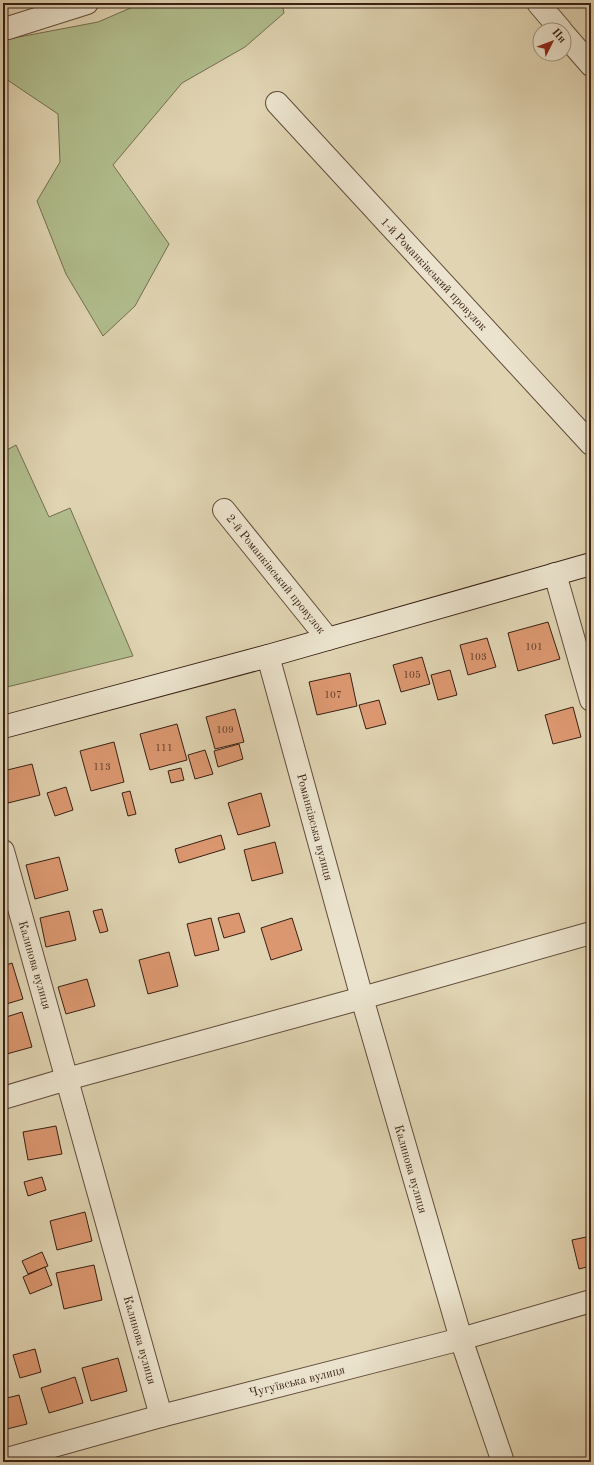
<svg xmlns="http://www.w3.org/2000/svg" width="594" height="1465" font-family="'Old Standard TT',serif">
<rect width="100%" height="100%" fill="#e0d4b2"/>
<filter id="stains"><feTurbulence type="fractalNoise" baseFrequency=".005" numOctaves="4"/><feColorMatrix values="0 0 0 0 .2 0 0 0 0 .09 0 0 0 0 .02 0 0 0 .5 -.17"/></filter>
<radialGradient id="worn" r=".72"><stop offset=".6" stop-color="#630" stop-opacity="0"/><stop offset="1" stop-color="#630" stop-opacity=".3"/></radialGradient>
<g fill="#b1bd8d" stroke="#746e50">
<polygon points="142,3 282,3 284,13 245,47 182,83 113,165 169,244 135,306 103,336 66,274 37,201 60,162 58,114 3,77 3,40 98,22"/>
<polygon points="16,445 49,517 70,508 133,656 3,688 3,452"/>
</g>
<g fill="#db9770" stroke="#381f14">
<polygon points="548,622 560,659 518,671 508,633"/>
<polygon points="487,638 496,667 468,675 460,645"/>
<polygon points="422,657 430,684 401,692 393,665"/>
<polygon points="450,670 457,695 438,700 431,675"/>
<polygon points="350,673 357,706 317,715 309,682"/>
<polygon points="379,700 386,724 366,729 359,705"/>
<polygon points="573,707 581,737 553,744 545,715"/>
<polygon points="235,709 244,742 215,749 206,717"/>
<polygon points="177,724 187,760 150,770 140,734"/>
<polygon points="114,742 124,782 91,791 80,751"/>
<polygon points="239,744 243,759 218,767 214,751"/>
<polygon points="205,750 213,774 195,779 188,755"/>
<polygon points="32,764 40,795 8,803 3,781 3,771"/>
<polygon points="181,768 184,780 171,783 168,771"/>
<polygon points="66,787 73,810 55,816 47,793"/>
<polygon points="130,791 136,814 128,816 122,793"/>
<polygon points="261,793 270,826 238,835 228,803"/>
<polygon points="221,835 225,849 179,863 175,849"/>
<polygon points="275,842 283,873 252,881 244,850"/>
<polygon points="59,857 68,890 35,899 26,865"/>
<polygon points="102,909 108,931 100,933 93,911"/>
<polygon points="69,911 76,940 46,947 40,918"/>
<polygon points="239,913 245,932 224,938 218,918"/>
<polygon points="211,918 219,950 195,956 187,924"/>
<polygon points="292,918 302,950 271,960 261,928"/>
<polygon points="169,952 178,986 148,994 139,960"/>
<polygon points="12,963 23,999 3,1005 3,966"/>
<polygon points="87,979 95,1006 66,1014 58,987"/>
<polygon points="22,1012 32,1047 3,1055 3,1018"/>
<polygon points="56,1126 62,1154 28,1160 23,1132"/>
<polygon points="3,1153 7,1172 3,1173"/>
<polygon points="42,1177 46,1190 28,1196 24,1182"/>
<polygon points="85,1212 92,1241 57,1250 50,1221"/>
<polygon points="591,1236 591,1266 579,1269 572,1240"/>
<polygon points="42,1252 48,1266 28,1274 22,1261"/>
<polygon points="94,1265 102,1300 64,1309 56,1273"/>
<polygon points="45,1267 52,1285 30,1294 23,1277"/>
<polygon points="35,1349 41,1372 20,1378 13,1355"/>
<polygon points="118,1358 127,1391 91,1401 82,1368"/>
<polygon points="75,1377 83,1403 49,1413 41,1388"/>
<polygon points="19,1395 27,1424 3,1430 3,1399"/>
</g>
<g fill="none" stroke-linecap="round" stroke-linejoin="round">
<defs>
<g id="minor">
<polyline points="538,3 561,30"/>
<polyline points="8,28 87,3"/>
<polyline points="564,34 591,65"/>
<polyline points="277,103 591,444"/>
<polyline points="224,510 328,639"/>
<polyline points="555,574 591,700"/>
<polyline points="3,851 161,1416"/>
<polyline points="3,1098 67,1079 362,998 591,933"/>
<polyline points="3,1460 161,1416 461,1339 591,1301"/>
</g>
<polyline id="tertiary" points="268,656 362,998 461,1339 503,1462"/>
<polyline id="secondary" points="3,727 268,656 591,564"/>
</defs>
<use href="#minor" stroke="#624c3c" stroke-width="24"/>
<use href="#tertiary" stroke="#624c3c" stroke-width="24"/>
<use href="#secondary" stroke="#381f14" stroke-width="24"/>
<use href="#minor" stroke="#ebe3cd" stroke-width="22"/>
<use href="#tertiary" stroke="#ebe3cd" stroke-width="22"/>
<use href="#secondary" stroke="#ebe3cd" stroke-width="22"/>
</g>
<g text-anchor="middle" stroke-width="4" stroke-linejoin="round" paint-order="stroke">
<g font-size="10" fill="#613d2b">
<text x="534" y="650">101</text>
<text x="478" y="660">103</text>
<text x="412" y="678">105</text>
<text x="333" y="698">107</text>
<text x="225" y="733">109</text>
<text x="164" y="751">111</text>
<text x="102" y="770">113</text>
</g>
<g font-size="12" fill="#381f14" stroke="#ebe3cd">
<text transform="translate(434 274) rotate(47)" y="4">1-й Романківський провулок</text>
<text transform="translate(276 574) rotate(51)" y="4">2-й Романківський провулок</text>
<text transform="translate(315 827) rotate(75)" y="4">Романківська вулиця</text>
<text transform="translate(35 965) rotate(74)" y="4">Калинова вулиця</text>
<text transform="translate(411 1169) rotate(74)" y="4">Калинова вулиця</text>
<text transform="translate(140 1340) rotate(74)" y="4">Калинова вулиця</text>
<text transform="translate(297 1381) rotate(-14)" y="4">Чугуївська вулиця</text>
</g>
</g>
<rect width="594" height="1465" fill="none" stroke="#e0d4b2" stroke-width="16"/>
<rect x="4" y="4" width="586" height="1457" fill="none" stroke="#381f14" stroke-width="2"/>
<rect x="8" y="8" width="578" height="1449" fill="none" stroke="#381f14"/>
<g transform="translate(552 42) rotate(48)"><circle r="19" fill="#ebe3cd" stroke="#a39583"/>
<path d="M0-3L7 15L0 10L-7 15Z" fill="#8f2418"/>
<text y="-6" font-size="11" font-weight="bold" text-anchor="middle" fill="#381f14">Пн</text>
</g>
<rect width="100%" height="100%" filter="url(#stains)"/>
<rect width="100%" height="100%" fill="url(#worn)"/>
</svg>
